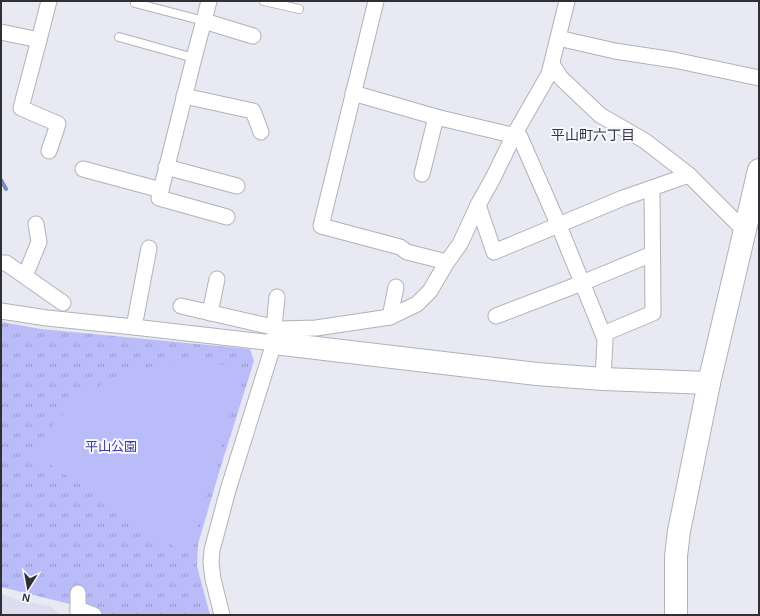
<svg xmlns="http://www.w3.org/2000/svg" width="760" height="616" font-family="Helvetica,'Noto Sans JP',sans-serif">
<defs>
<pattern id="park-tufts" width="24" height="20" patternUnits="userSpaceOnUse"><rect width="24" height="20" fill="#babcfa"/><path d="M3 7l-1-3M5 7V3M7 7l1-3M15 17l-1-3M17 17v-4M19 17l1-3" fill="none" stroke="#9899cb"/></pattern>
</defs>
<rect width="100%" height="100%" fill="#e8e9f3"/>
<polygon fill="#dcddee" points="1,594 22,601 50,606 61,615 1,615"/>
<polygon fill="url(#park-tufts)" points="1,322 41,329 250,349 254,361 220,469 198,544 197,566 210,615 105,615 82,607 1,587"/>
<polygon fill="#babcfa" points="205,362 233,367 243,373 193,541 176,548 34,454 53,425 79,398 118,376 160,364"/>
<g fill="none" stroke-linecap="round" stroke-linejoin="round">
<polyline stroke="#748fb9" stroke-width="4" points="1,180 6,189"/>
<defs>
<g id="lane">
<polyline points="264,1 299,9"/>
<polyline points="135,3 204,21"/>
<polyline points="119,37 194,58"/>
</g>
<g id="street">
<polyline points="209,1 194,58 159,198 227,217"/>
<polyline points="376,1 321,226 400,247 407,252 447,262"/>
<polyline points="204,21 253,36"/>
<polyline points="1,32 39,40 49,1"/>
<polyline points="558,38 615,51 674,60 759,78"/>
<polyline points="39,40 21,108 58,124 49,151"/>
<polyline points="552,64 561,78 600,115 645,141 689,175"/>
<polyline points="353,93 436,117 520,137 559,226 603,334 605,340 603,379"/>
<polyline points="184,96 253,111 261,132"/>
<polyline points="166,167 237,186"/>
<polyline points="83,169 161,190"/>
<polyline points="422,174 436,117"/>
<polyline points="478,205 494,252 623,198 689,175 744,230"/>
<polyline points="1,263 6,263 63,303"/>
<polyline points="25,276 39,242 36,224"/>
<polyline points="181,306 281,329"/>
<polyline points="1,311 47,318 134,327 274,343"/>
<polyline points="210,313 217,279"/>
<polyline points="496,316 582,283 652,254"/>
<polyline points="390,317 396,287"/>
<polyline points="134,327 149,248"/>
<polyline points="274,327 277,297"/>
<polyline points="603,334 653,313 652,188"/>
<polyline points="78,593 78,615"/>
<polyline points="78,609 94,615"/>
<polyline points="222,615 213,579 211,562 212,550 228,490 274,343 281,329 316,328 390,317 417,304 430,291 447,262 460,244 478,205 493,178 514,135 549,74 567,1"/>
</g>
<g id="secondary">
<polyline points="274,343 537,374 603,379 709,383"/>
<polyline points="676,615 676,556 679,531 709,383 759,170"/>
</g>
</defs>
<use href="#lane" stroke="#b1b1bb" stroke-width="10"/>
<use href="#street" stroke="#b1b1bb" stroke-width="17"/>
<use href="#secondary" stroke="#b1b1bb" stroke-width="24"/>
<use href="#lane" stroke="#fff" stroke-width="8"/>
<use href="#street" stroke="#fff" stroke-width="15"/>
<use href="#secondary" stroke="#fff" stroke-width="22"/>
</g>
<g text-anchor="middle" stroke-width="4" stroke-linejoin="round" paint-order="stroke">
<g font-size="13" fill="#443a97" stroke="#f6f7ff">
<text x="111" y="451">平山公園</text>
</g>
<g font-size="14" fill="#36363e" stroke="#f6f7ff">
<text x="593" y="140">平山町六丁目</text>
</g>
</g>
<rect width="760" height="616" fill="none" stroke="#303034" stroke-width="4"/>
<g transform="translate(28 588) rotate(191)" stroke="#f6f7ff" stroke-width="3" paint-order="stroke">
<path d="M0-3L7 15L0 10L-7 15Z" fill="#303034"/>
<text y="-6" font-size="11" font-weight="bold" text-anchor="middle" fill="#303034">N</text>
</g>
</svg>
